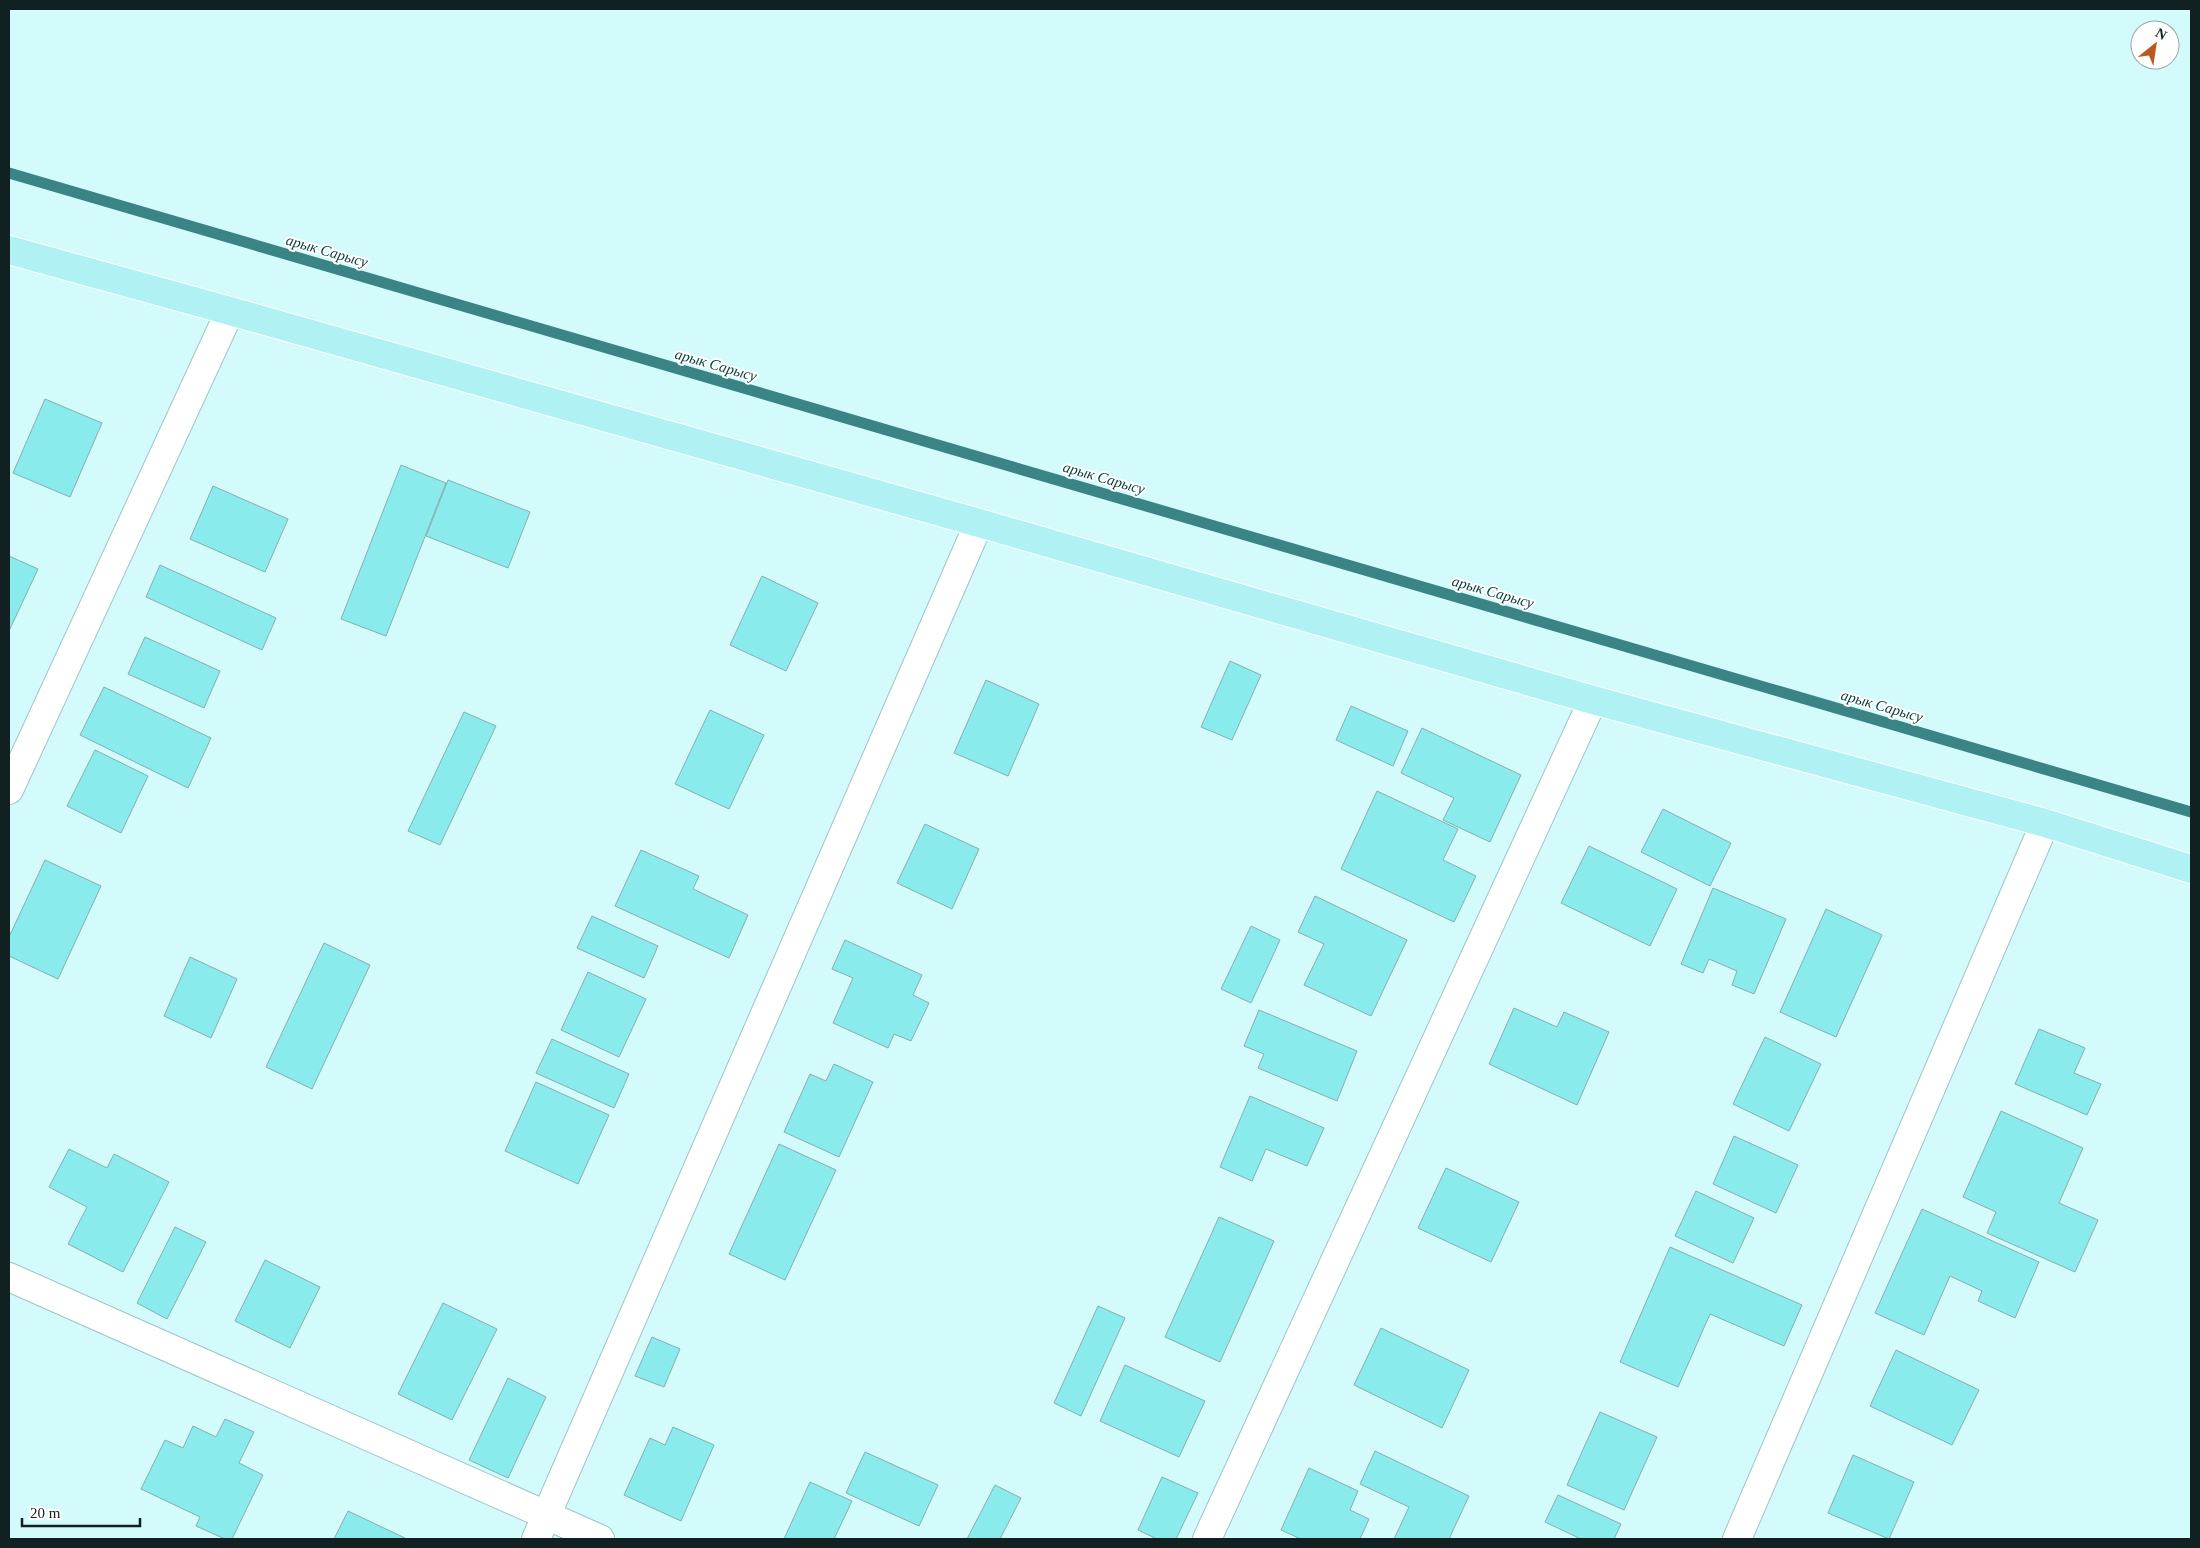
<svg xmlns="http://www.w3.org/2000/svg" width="2200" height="1548" font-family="'Times New Roman',serif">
<rect width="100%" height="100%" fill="#d3fbfb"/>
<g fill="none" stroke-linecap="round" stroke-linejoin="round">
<polyline stroke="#3a8486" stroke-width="11" points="9,173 2191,812"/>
</g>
<g fill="#89ebec" stroke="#88aeaf">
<polygon points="45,399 102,423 70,497 13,473"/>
<polygon points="401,465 446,483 386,636 341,619"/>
<polygon points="448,480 530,512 508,568 426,536"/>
<polygon points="213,486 288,519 265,572 190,539"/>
<polygon points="9,556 38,569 9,631"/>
<polygon points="160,565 276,618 262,650 146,597"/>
<polygon points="762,576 818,603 786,671 730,645"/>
<polygon points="145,637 220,671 204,708 128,674"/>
<polygon points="1230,661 1261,675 1232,740 1201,727"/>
<polygon points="986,680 1039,704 1008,776 954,753"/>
<polygon points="104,687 211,738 188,788 80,735"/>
<polygon points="1351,706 1408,731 1393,766 1336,740"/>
<polygon points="710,710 764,735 729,809 675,784"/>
<polygon points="464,712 496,726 440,845 408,831"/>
<polygon points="1422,728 1521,775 1490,842 1443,820 1454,798 1401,773"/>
<polygon points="95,750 148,776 121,833 67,806"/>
<polygon points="1377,791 1458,829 1443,860 1476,876 1454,922 1341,869"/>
<polygon points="1663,809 1731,843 1710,886 1641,852"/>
<polygon points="925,824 979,849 952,909 897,883"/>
<polygon points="1589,846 1677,889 1650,946 1561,903"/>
<polygon points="641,850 699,876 693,889 748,915 729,958 615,906"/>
<polygon points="45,860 101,886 58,979 9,956 9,937"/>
<polygon points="1713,888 1786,919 1754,994 1732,985 1737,971 1709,959 1703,973 1681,964"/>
<polygon points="1315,896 1407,940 1371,1016 1304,985 1324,944 1298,932"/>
<polygon points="1826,909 1882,935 1836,1037 1780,1012"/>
<polygon points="592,916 658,946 644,978 577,948"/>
<polygon points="1251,926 1280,940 1251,1003 1221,989"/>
<polygon points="845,940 922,975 913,995 929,1003 911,1041 894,1034 888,1048 833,1023 853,978 832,969"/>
<polygon points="324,943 370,965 312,1089 266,1067"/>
<polygon points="190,957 237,979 211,1038 164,1016"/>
<polygon points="588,972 646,999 619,1057 561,1030"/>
<polygon points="1514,1008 1557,1027 1564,1012 1609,1032 1577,1105 1489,1064"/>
<polygon points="1259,1010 1357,1051 1337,1101 1258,1068 1264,1054 1244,1046"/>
<polygon points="2039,1029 2085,1048 2074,1073 2101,1084 2087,1115 2015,1084"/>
<polygon points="1765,1037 1821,1064 1789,1131 1733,1104"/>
<polygon points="552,1039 629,1074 614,1108 536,1073"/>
<polygon points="834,1064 873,1082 839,1157 784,1132 810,1074 826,1081"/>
<polygon points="536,1082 609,1115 578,1184 505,1151"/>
<polygon points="1250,1096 1324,1128 1307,1166 1266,1149 1252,1181 1220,1167"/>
<polygon points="2001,1111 2083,1148 2059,1203 2098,1220 2075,1272 1987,1233 1996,1212 1963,1197"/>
<polygon points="1734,1136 1798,1165 1776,1213 1713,1184"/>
<polygon points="779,1144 836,1170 785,1280 729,1254"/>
<polygon points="69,1149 107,1168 114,1154 169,1182 123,1272 68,1244 87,1207 49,1187"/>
<polygon points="1446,1168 1519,1202 1491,1262 1418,1228"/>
<polygon points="1696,1191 1754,1218 1733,1263 1675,1236"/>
<polygon points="1922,1209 2039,1262 2015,1318 1978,1301 1982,1291 1950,1276 1924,1335 1875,1313"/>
<polygon points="1219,1217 1274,1241 1220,1362 1165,1337"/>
<polygon points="175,1227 206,1242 167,1319 137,1303"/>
<polygon points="1670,1247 1802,1305 1784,1346 1710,1314 1678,1387 1620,1362"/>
<polygon points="265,1260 320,1287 290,1348 235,1321"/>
<polygon points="443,1303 497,1329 452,1420 398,1394"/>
<polygon points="1098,1306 1125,1318 1081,1416 1054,1403"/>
<polygon points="1381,1328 1469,1370 1442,1428 1354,1385"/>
<polygon points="652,1337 680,1349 664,1387 635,1376"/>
<polygon points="1896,1350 1979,1390 1952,1445 1870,1406"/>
<polygon points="1125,1365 1205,1401 1179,1457 1100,1421"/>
<polygon points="508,1378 546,1397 508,1478 469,1460"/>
<polygon points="1600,1412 1657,1437 1624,1510 1567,1485"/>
<polygon points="225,1419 254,1432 239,1463 263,1475 232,1539 225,1539 196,1526 200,1517 141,1489 165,1440 183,1448 193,1426 216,1437"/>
<polygon points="673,1427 714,1445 681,1521 624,1495 650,1438 665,1445"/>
<polygon points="1375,1451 1469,1496 1449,1539 1394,1539 1409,1507 1360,1484"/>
<polygon points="865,1452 938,1485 919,1526 846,1493"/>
<polygon points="1853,1455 1914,1482 1889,1539 1828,1513"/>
<polygon points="1309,1468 1358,1491 1350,1510 1369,1519 1360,1539 1301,1539 1281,1530"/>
<polygon points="1162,1477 1198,1493 1176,1539 1157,1539 1138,1530"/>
<polygon points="810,1482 852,1501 834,1539 784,1539"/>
<polygon points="995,1485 1021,1498 1000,1539 967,1539"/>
<polygon points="1558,1495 1621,1524 1614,1539 1581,1539 1545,1522"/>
<polygon points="348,1511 405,1538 404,1539 334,1539"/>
</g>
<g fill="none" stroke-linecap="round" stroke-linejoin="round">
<defs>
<g id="minor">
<polyline points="9,790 230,311"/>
<polyline points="9,1277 600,1539"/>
<polyline points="536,1539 979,523"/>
<polyline points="1207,1539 1593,700"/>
<polyline points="1737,1539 2045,823"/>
</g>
<polyline id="major" points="9,250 230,311 979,523 1593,700 2045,823 2191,869"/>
</defs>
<use href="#minor" stroke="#9ec5c5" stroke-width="30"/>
<use href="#major" stroke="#fff" stroke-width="30"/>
<use href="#minor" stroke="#fff" stroke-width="28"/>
<use href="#major" stroke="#b0f2f3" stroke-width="28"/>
</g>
<g text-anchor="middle" stroke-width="4" stroke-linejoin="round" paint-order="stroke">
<g font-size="15" font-style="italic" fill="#0a3a3b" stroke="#fff">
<text transform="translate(327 251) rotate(16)" y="5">арык Сарысу</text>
<text transform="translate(716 365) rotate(16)" y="5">арык Сарысу</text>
<text transform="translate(1104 478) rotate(16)" y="5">арык Сарысу</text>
<text transform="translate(1493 592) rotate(16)" y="5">арык Сарысу</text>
<text transform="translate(1882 706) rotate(16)" y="5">арык Сарысу</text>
</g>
</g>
<rect width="2200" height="1548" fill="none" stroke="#112021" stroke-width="20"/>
<g transform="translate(2155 45) rotate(30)"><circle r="24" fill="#ffffff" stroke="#a0a6a6"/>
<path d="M0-4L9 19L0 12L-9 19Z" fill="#ba581e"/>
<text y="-8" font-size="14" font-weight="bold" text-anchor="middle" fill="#112021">N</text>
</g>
<path d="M22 1518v8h118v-8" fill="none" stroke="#112021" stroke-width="2.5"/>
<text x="30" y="1518" font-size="15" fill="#112021" stroke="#ffffff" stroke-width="4" paint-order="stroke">20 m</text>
</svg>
